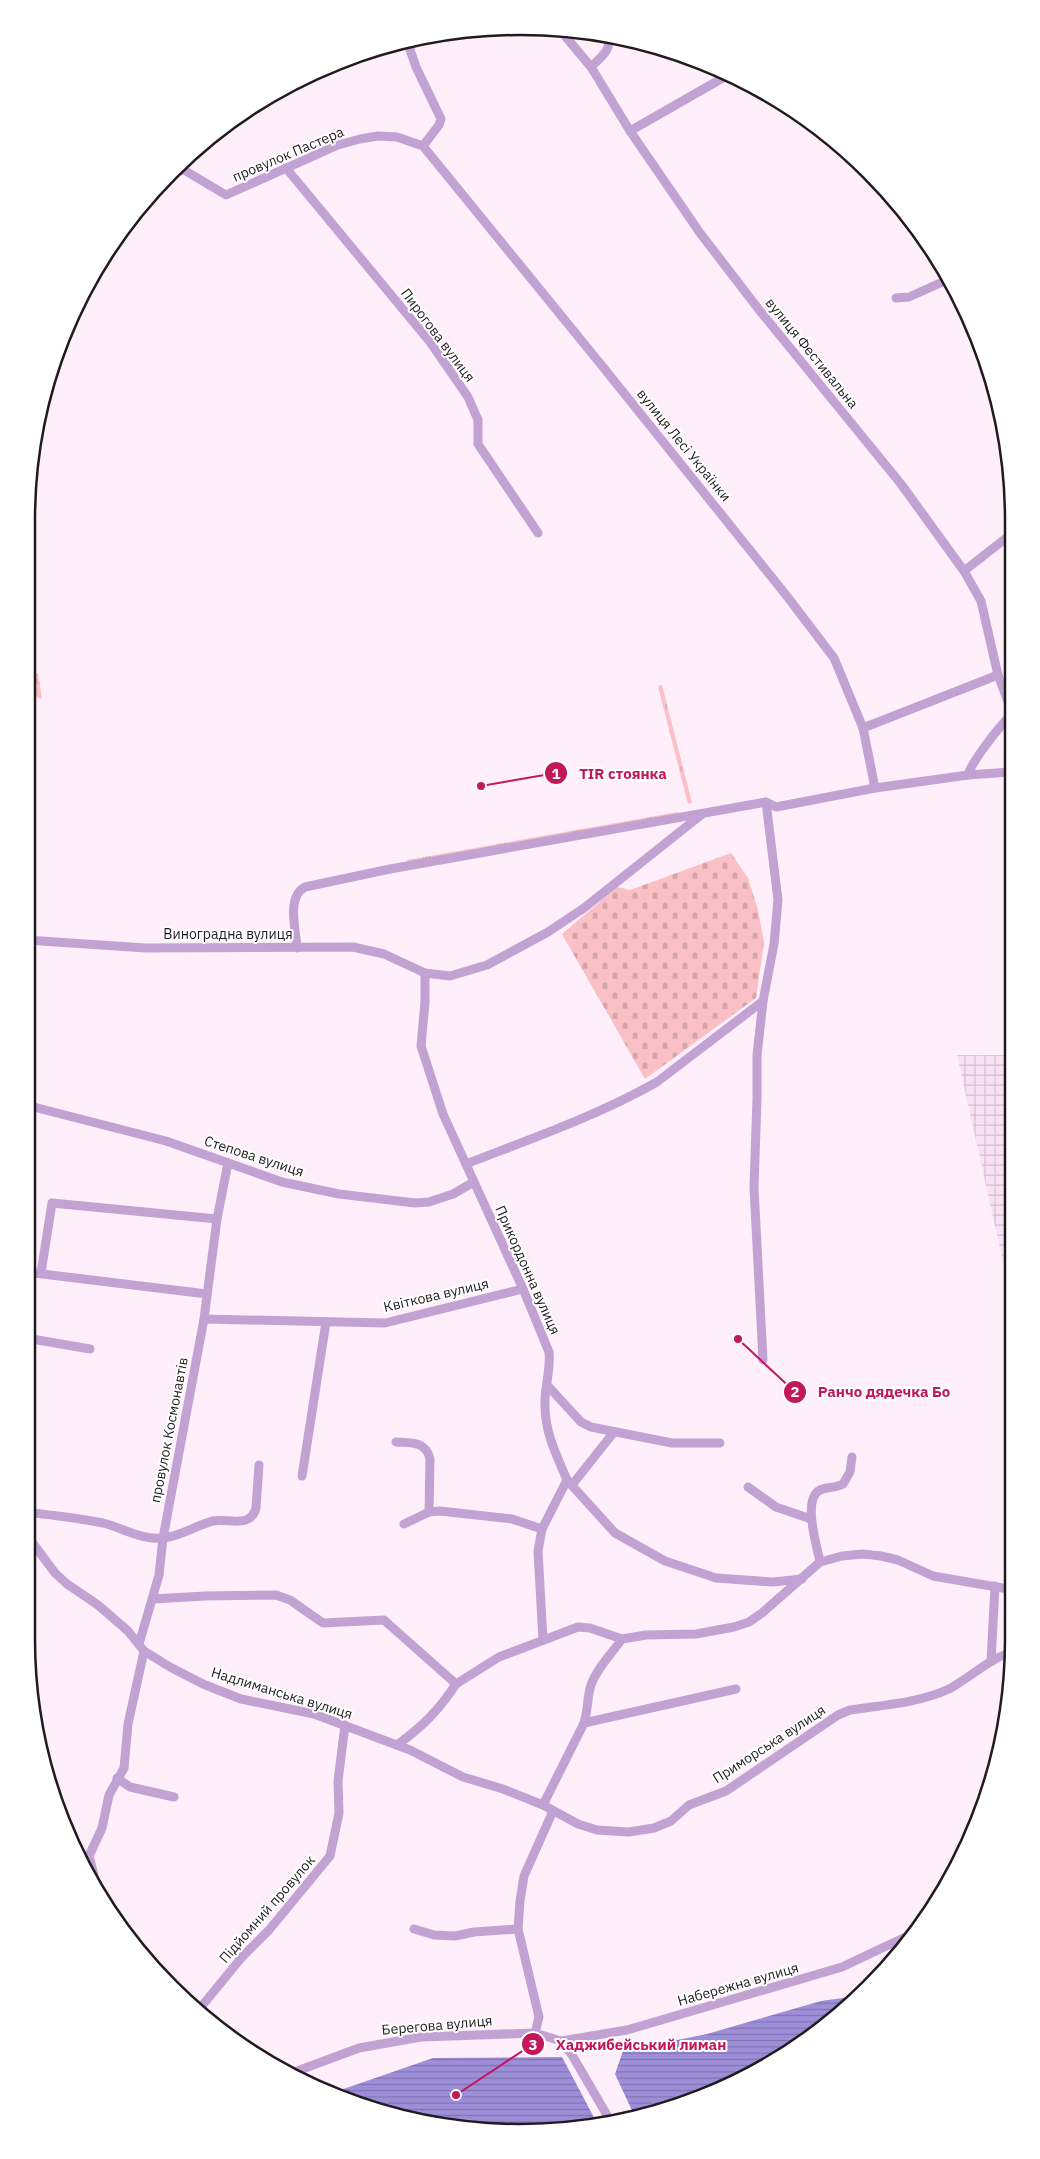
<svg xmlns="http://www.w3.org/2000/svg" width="1040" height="2159" font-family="'IBM Plex Sans',sans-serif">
<defs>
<pattern id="industrial-grid" width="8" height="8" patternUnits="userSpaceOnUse" patternTransform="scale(1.25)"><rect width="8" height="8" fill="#f8e1f3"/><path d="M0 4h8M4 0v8" fill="none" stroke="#d4c0d0"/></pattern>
<pattern id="grass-tufts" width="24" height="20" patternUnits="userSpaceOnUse" patternTransform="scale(1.25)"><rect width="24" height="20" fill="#f9c1c5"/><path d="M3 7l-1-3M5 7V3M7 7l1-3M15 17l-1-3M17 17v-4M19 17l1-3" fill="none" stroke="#d5a5a9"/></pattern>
<pattern id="cemetery-stones" width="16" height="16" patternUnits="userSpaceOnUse" patternTransform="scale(1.25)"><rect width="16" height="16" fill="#f9c1c5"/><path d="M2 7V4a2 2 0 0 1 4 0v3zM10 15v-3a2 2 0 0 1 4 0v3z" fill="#d5a5a9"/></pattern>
<pattern id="water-rules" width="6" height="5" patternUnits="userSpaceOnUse" patternTransform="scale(1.25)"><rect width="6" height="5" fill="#9d8ed9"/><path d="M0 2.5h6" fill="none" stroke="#8073af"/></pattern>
</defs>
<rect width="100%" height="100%" fill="#ffeffb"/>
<polygon fill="url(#industrial-grid)" points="957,1055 1012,1055 1012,1270 1005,1271"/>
<g fill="url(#grass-tufts)">
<polygon points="38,673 42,699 26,694 26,675"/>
<polygon points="662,685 692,803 688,804 658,686"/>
<polygon points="678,812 679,814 409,863 407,860"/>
</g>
<polygon fill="url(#cemetery-stones)" points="731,853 748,878 758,910 764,942 756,998 645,1079 562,934 617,887 630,890"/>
<g fill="url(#water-rules)">
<polygon points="857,1996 821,2031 739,2082 678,2107 635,2117 615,2074 623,2051 707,2034 821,2001"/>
<polygon points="562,2057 598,2125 584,2129 488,2132 423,2123 329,2094 433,2058"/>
</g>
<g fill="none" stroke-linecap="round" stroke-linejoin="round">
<g stroke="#c1a2d3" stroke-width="9">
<polyline points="560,30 591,67 630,131 700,233 760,311 901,484 964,571 981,601 998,675 1010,707"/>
<path d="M591,67C602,56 611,51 609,35"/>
<polyline points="630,131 728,75"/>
<polyline points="423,146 603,367 786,595 834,658 863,728 875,788"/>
<polyline points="286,168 430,342 468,397 478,420 478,444 538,533"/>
<polyline points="171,171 184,170 226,195 338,145 360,139 378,136 397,137 423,146 439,125 441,119 416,67 407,41"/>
<polyline points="896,298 909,297 947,280"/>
<polyline points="964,571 1010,535"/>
<polyline points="863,728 998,675"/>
<path d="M968,775C972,761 999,727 1010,716"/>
<polyline points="26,940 146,948 353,947 384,954 425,973 450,976 487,965 548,932 584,908 701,815"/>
<path d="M297,948C296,930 286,897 305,887L390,869L766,802L776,807L875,788L968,775L1011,772"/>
<path d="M425,973V1002L421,1046L443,1114L523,1289L549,1352C551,1371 544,1388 545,1406C545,1433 557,1456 567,1480L542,1529L538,1551L543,1640"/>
<polyline points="26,1105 166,1141 282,1182 339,1194 415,1203 429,1202 453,1194 474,1182"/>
<path d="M466,1164C530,1139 597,1116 657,1082L763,1001"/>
<polyline points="26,1272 207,1294"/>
<polyline points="41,1273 52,1203 217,1219"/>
<polyline points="204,1319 385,1323 523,1289"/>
<polyline points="26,1338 90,1349"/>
<polyline points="763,1360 754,1188 757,1098 757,1055 763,1001 774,944 778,900 766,802"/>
<polyline points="547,1385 581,1422 591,1427 672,1443 720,1443"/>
<path d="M396,1442C411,1443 426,1441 430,1459L429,1512"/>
<polyline points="302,1476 326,1322"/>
<polyline points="567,1480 615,1533 665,1561 716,1578 773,1582 802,1579"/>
<polyline points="572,1485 614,1432"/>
<polyline points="748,1487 776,1507 811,1519"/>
<path d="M26,1512C51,1515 78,1518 103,1523C123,1528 141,1540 162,1538C180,1537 196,1525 213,1521C229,1518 250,1529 256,1508L259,1465"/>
<polyline points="404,1524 429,1512 440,1511 512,1519 542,1529"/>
<path d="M26,1534L55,1573L67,1584L98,1605L128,1631L144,1651L170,1667L203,1684L241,1699L314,1714L410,1750L463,1777L503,1789L543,1805L578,1824L597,1830L629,1832L654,1828L671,1821L689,1805L726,1791L838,1715L850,1710C882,1705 919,1703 949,1689C970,1678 989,1658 1013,1652"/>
<path d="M820,1562C817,1546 802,1499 820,1490C827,1487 835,1488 843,1484L850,1472L852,1457"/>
<polyline points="153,1599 205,1596 276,1595 290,1600 323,1623 384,1620 456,1684 499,1657 578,1627 590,1628 622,1639"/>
<polyline points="139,1644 159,1575 163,1538 204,1319 217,1219 228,1163"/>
<polyline points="991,1662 995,1586"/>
<polyline points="584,1723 736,1689"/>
<path d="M397,1745C422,1727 439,1710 456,1684"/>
<polyline points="117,1778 130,1787 174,1797"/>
<path d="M543,1805L584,1723C588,1711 587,1697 591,1685C597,1668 612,1653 622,1639L646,1635L696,1634L734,1627L749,1622L762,1613L820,1562L842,1556L863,1554L881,1556L898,1560L933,1576L1014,1590"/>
<polyline points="92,1886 94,1875 89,1856 102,1828 109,1795 124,1768 128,1724 144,1651"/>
<polyline points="414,1929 434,1935 455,1936 474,1932 518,1929"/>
<polyline points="197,2012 242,1957 269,1930 330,1856 339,1813 338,1781 345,1725"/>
<polyline points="535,2033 539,2017 518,1929 520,1901 524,1876 553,1811"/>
<polyline points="561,2041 627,2030 842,1967 916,1932"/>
<polyline points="561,2041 572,2055 611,2122"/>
<polyline points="289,2074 359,2048 421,2037 535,2033 561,2041"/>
</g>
</g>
<g text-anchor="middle" stroke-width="4" stroke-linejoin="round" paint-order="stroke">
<g font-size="14" fill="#201b1f" stroke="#fff">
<text transform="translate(288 154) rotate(-23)" y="5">провулок Пастера</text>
<text transform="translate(438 335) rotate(53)" y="5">Пирогова вулиця</text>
<text transform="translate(812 353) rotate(51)" y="5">вулиця Фестивальна</text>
<text transform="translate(684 445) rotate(51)" y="5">вулиця Лесі Українки</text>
<text x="228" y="939">Виноградна вулиця</text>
<text transform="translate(254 1156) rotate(18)" y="5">Степова вулиця</text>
<text transform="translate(528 1270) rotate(66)" y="5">Прикордонна вулиця</text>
<text transform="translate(436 1295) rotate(-13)" y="5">Квіткова вулиця</text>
<text transform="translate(169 1430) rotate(-79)" y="5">провулок Космонавтів</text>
<text transform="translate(282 1693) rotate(17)" y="5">Надлиманська вулиця</text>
<text transform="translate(769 1744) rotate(-33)" y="5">Приморська вулиця</text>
<text transform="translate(267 1909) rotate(-49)" y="5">Підйомний провулок</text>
<text transform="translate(738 1984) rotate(-16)" y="5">Набережна вулиця</text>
<text transform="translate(437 2025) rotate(-5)" y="5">Берегова вулиця</text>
</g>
</g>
<path d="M0 0H1040V2159H0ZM520 35H520A485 485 0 0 1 1005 520V1639A485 485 0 0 1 520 2124H520A485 485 0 0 1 35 1639V520A485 485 0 0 1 520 35Z" fill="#fff" fill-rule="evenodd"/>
<path fill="none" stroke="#201b1f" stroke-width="2.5" d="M520 35H520A485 485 0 0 1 1005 520V1639A485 485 0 0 1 520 2124H520A485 485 0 0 1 35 1639V520A485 485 0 0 1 520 35Z"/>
<path fill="none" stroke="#c2185b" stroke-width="2" d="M481 786L556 773M738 1339L795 1392M456 2095L533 2044"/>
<g fill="#c2185b" stroke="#fff" stroke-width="2">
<circle cx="481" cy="786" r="5"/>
<circle cx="738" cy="1339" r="5"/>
<circle cx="456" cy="2095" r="5"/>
<circle cx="556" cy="773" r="12"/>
<circle cx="795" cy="1392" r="12"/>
<circle cx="533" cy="2044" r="12"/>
</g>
<g font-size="15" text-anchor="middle" font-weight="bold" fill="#fff">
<text x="556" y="779">1</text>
<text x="795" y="1397">2</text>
<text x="533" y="2050">3</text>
</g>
<g font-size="15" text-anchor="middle" font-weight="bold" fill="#c2185b" stroke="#fff" stroke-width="4" stroke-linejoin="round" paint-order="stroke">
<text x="623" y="779">TIR стоянка</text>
<text x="884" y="1397">Ранчо дядечка Бо</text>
<text x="641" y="2050">Хаджибейський лиман</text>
</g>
</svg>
